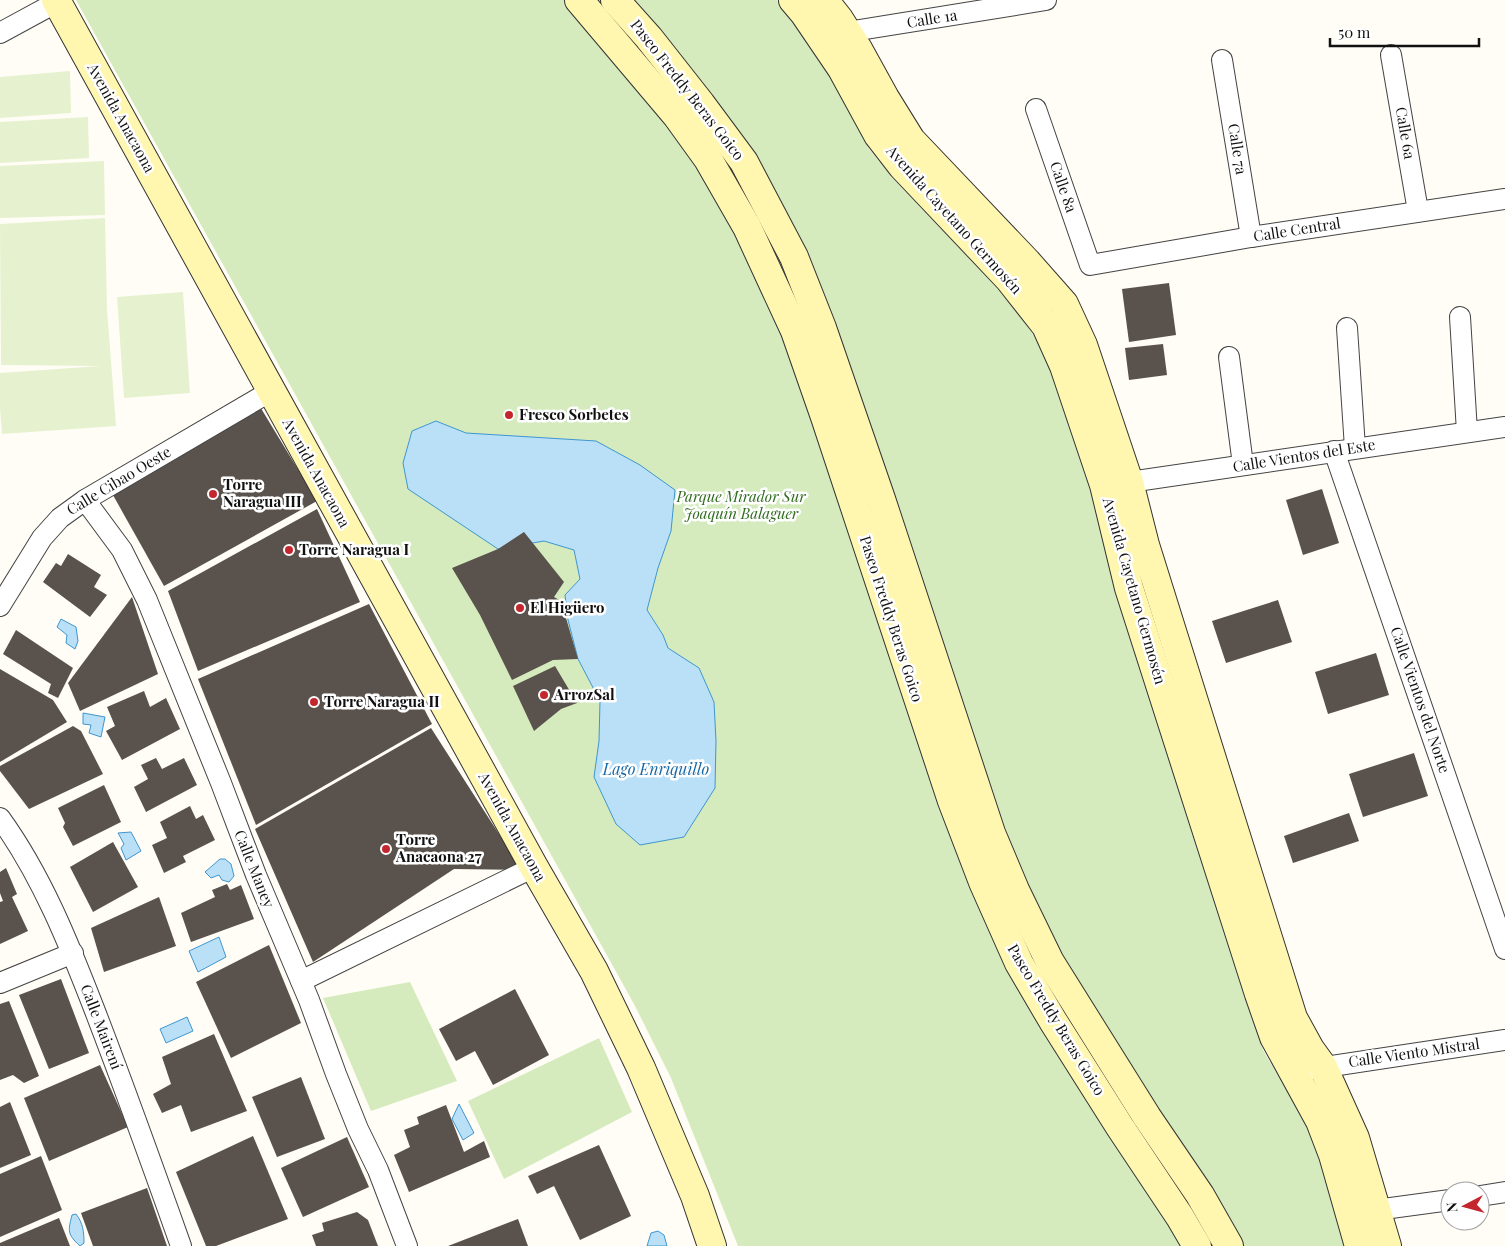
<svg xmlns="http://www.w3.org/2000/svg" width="1505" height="1246" font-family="'Playfair Display',serif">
<rect width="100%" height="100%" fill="#fffdf5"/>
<g fill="#d5ebbd">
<polygon points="76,0 777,0 815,48 869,149 891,176 998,289 1021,317 1038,342 1051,371 1090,489 1113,571 1182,800 1246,999 1263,1050 1308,1127 1319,1159 1344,1246 738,1246 671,1078 634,1004"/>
<polygon points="410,982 457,1081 371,1111 323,998"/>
<polygon points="599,1038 632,1112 504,1179 468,1101"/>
</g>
<g fill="#e6f2cf">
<polygon points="70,71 71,113 0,118 0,77"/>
<polygon points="88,117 89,158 0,163 0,122"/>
<polygon points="104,161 105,215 0,218 0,166"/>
<polygon points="105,218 107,309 116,426 2,434 0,409 0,373 100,366 1,365 0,224"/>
<polygon points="183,292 190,393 124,398 117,297"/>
</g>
<g fill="#b9e0f7" stroke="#3f96cf">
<polygon points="436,421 466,433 596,441 640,465 675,490 671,531 658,568 647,610 663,635 668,648 699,668 714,702 716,741 715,788 684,837 640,845 616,824 594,777 599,741 600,701 578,659 568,620 565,595 580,579 574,550 544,541 498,549 408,489 403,463 412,431"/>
<polygon points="61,619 76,627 78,641 75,649 66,643 67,635 57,627"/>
<polygon points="83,713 105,717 101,737 89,733 91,725 83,724"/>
<polygon points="131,832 141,851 126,860 121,848 124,844 118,833"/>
<polygon points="220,859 225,859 231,864 234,876 229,882 222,880 219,875 211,878 205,872"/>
<polygon points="219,937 226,957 198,972 189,951"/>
<polygon points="187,1017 193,1031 166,1043 160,1029"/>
<polygon points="459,1104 474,1133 463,1140 452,1119"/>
<path d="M76,1214C83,1223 84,1232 84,1243L80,1246C67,1234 68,1231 72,1215Z"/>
<polygon points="658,1231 664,1235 667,1246 647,1246 651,1233"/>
</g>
<g fill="#5a524d">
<polygon points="1169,283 1176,335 1129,342 1122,289"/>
<polygon points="1163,344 1167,375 1129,380 1125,348"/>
<polygon points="259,405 317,501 164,586 109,488"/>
<polygon points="1322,489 1339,543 1303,555 1286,500"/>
<polygon points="317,509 360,602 198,671 168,591"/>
<polygon points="524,532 564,582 554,597 561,601 578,659 553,660 512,680 480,615 452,568 498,549"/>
<polygon points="68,554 101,575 94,587 107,595 90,617 43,582 56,563 61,566"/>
<polygon points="132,597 158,674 80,711 68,683"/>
<polygon points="1278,600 1292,642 1226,663 1212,621"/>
<polygon points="369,604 432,724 256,825 198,679"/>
<polygon points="16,630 73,668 58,698 48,693 51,684 3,654"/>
<polygon points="1376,653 1389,695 1328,714 1315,672"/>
<polygon points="555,666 577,703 561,709 534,731 513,686"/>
<polygon points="0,669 53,700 67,722 0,762"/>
<polygon points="144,691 150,707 166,698 180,729 122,760 106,731 115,726 107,707"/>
<polygon points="73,726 81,731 103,774 29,809 0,771 0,766"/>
<polygon points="431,728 522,870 454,869 313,962 255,829"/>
<polygon points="1414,753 1428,796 1363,817 1349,774"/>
<polygon points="156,758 162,769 184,758 197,785 146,812 134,787 148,779 141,765"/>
<polygon points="104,785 121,822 73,846 63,827 65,823 58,808"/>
<polygon points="190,806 196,819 203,815 215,840 183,856 186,862 164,873 152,845 167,838 160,822"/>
<polygon points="1349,813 1359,841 1293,863 1284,836"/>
<polygon points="113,842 138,887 93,912 70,867"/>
<polygon points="6,868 17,894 12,897 28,931 0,944 0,902 3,901 0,893 0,872"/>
<polygon points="227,884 230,890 241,885 254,919 191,942 181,913 215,897 212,890"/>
<polygon points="159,897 176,946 104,972 91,928"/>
<polygon points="269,945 301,1023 231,1058 196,982"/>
<polygon points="61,979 89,1053 49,1069 19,995"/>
<polygon points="515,989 549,1055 493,1085 475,1051 456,1061 439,1029"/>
<polygon points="9,1001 39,1076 24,1083 13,1075 0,1080 0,1004"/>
<polygon points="214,1034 247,1111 191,1132 181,1105 162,1113 153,1094 171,1084 162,1057"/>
<polygon points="100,1065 128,1127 49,1161 24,1098"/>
<polygon points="301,1077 325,1139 277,1157 252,1097"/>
<polygon points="10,1102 31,1155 0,1168 0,1107"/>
<polygon points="446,1105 464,1152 484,1141 490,1157 409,1192 394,1155 410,1147 404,1130 419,1124 417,1117"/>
<polygon points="253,1136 288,1219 216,1246 206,1246 176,1172"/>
<polygon points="347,1137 369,1187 303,1217 281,1168"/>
<polygon points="599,1145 631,1216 580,1240 554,1186 537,1194 528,1176"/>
<polygon points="41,1156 62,1210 0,1237 0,1174"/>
<polygon points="147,1188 167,1246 93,1246 81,1213"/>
<polygon points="357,1212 368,1220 378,1246 316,1246 312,1235 324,1231 322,1223"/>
<polygon points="59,1218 70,1246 0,1246 0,1243"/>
<polygon points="518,1219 528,1246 448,1246"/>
</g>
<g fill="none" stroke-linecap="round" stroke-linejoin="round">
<defs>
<g id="street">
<polyline points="847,32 1046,0"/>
<polyline points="0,33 57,2"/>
<polyline points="1391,55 1418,211"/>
<polyline points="1222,60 1251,237"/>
<polyline points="1036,109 1090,265 1251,237 1505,199"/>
<polyline points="1460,317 1467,432"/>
<polyline points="1347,328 1355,448"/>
<polyline points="1229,357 1243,465"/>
<polyline points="1334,451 1505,949"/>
<polyline points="1116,484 1505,427"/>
<polyline points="85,500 122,550 147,600 221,783 256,875 309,1000 336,1074 358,1129 378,1170 407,1246"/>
<polyline points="0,606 42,538 60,518 85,500 271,391"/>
<path d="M0,818C42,876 69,944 95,1011C125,1089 153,1167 181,1246"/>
<polyline points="301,981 534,867"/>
<polyline points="0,983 73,953"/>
<polyline points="1312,1069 1505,1040"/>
<polyline points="1480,1196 1505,1192"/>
<polyline points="1376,1210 1450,1200"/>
</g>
<g id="secondary">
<polyline points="56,0 534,867 594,971 641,1068 695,1196 712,1246"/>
<polyline points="579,0 677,116 708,159 747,227 795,331 825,417 952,801 983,882 1019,963 1053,1021 1120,1127 1180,1217 1197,1246"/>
<polyline points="615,0 649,38 701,104 744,162 794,257 822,328 881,499 991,833 1015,890 1050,962 1147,1117 1200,1195 1229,1246"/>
<polyline points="793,0 804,13 842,69 878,135 902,166 1009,279 1046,326 1064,366 1104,485 1129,588 1259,994 1274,1037 1320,1121 1333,1155 1359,1246"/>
<polyline points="824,0 839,19 858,49 885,98 911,140 1027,262 1064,304 1083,345 1129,482 1145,545 1293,1018 1310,1049 1323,1067 1355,1138 1387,1246"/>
</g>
</defs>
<use href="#street" stroke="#444" stroke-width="22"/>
<use href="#secondary" stroke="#333" stroke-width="30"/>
<use href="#street" stroke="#fff" stroke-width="20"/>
<use href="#secondary" stroke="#fff6b0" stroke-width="28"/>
</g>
<g fill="#c4262e" stroke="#fff" stroke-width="2">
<circle cx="509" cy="415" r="5"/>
<circle cx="213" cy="494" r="5"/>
<circle cx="289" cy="550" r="5"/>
<circle cx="520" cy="608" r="5"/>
<circle cx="544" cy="695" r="5"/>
<circle cx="314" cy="702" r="5"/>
<circle cx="386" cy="849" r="5"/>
</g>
<g text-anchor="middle" stroke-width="5" stroke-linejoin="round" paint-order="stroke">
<g font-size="15" fill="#111" stroke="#fff">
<text transform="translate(932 19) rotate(-9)" y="5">Calle 1a</text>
<text transform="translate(687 90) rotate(52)" y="5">Paseo Freddy Beras Goico</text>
<text transform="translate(121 118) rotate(61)" y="5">Avenida Anacaona</text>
<text transform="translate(1405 133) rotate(80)" y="5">Calle 6a</text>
<text transform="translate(1237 149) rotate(81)" y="5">Calle 7a</text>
<text transform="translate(1063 187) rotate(71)" y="5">Calle 8a</text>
<text transform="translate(954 220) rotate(48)" y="5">Avenida Cayetano Germosén</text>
<text transform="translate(1297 230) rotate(-9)" y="5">Calle Central</text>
<text transform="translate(1304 456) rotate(-9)" y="5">Calle Vientos del Este</text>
<text transform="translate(316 473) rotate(61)" y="5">Avenida Anacaona</text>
<text transform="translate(119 481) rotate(-31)" y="5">Calle Cibao Oeste</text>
<text transform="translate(1134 591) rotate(74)" y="5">Avenida Cayetano Germosén</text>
<text transform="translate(891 619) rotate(72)" y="5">Paseo Freddy Beras Goico</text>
<text transform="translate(1420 700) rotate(71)" y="5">Calle Vientos del Norte</text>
<text transform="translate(512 827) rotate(61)" y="5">Avenida Anacaona</text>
<text transform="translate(254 869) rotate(68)" y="5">Calle Maney</text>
<text transform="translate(1056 1020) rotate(59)" y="5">Paseo Freddy Beras Goico</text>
<text transform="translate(101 1027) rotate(69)" y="5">Calle Mairení</text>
<text transform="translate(1414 1053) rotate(-8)" y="5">Calle Viento Mistral</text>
</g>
<g font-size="15" font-weight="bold" fill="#111" stroke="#fff" text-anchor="start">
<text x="519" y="420">Fresco Sorbetes</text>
<text x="223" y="490">Torre<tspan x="223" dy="17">Naragua III</tspan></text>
<text x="299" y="555">Torre Naragua I</text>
<text x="530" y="613">El Higüero</text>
<text x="554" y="700">ArrozSal</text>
<text x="324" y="707">Torre Naragua II</text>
<text x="396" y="845">Torre<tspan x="396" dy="17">Anacaona 27</tspan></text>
</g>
<g font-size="15" font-style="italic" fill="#2f6b1f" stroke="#fff">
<text x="741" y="502">Parque Mirador Sur<tspan x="741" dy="17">Joaquín Balaguer</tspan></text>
</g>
<g font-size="16" font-style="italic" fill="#1768a6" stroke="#fff">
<text x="656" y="775">Lago Enriquillo</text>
</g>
</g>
<g transform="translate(1465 1206) rotate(264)"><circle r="24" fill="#ffffff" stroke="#a0a0a0"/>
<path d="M0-4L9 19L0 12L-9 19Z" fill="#c4262e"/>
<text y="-8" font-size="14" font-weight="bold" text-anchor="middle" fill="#111111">N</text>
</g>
<path d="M1330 38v8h149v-8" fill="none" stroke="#111111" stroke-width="2.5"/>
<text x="1338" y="38" font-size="15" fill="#111111" stroke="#ffffff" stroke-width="4" paint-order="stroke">50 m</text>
</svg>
